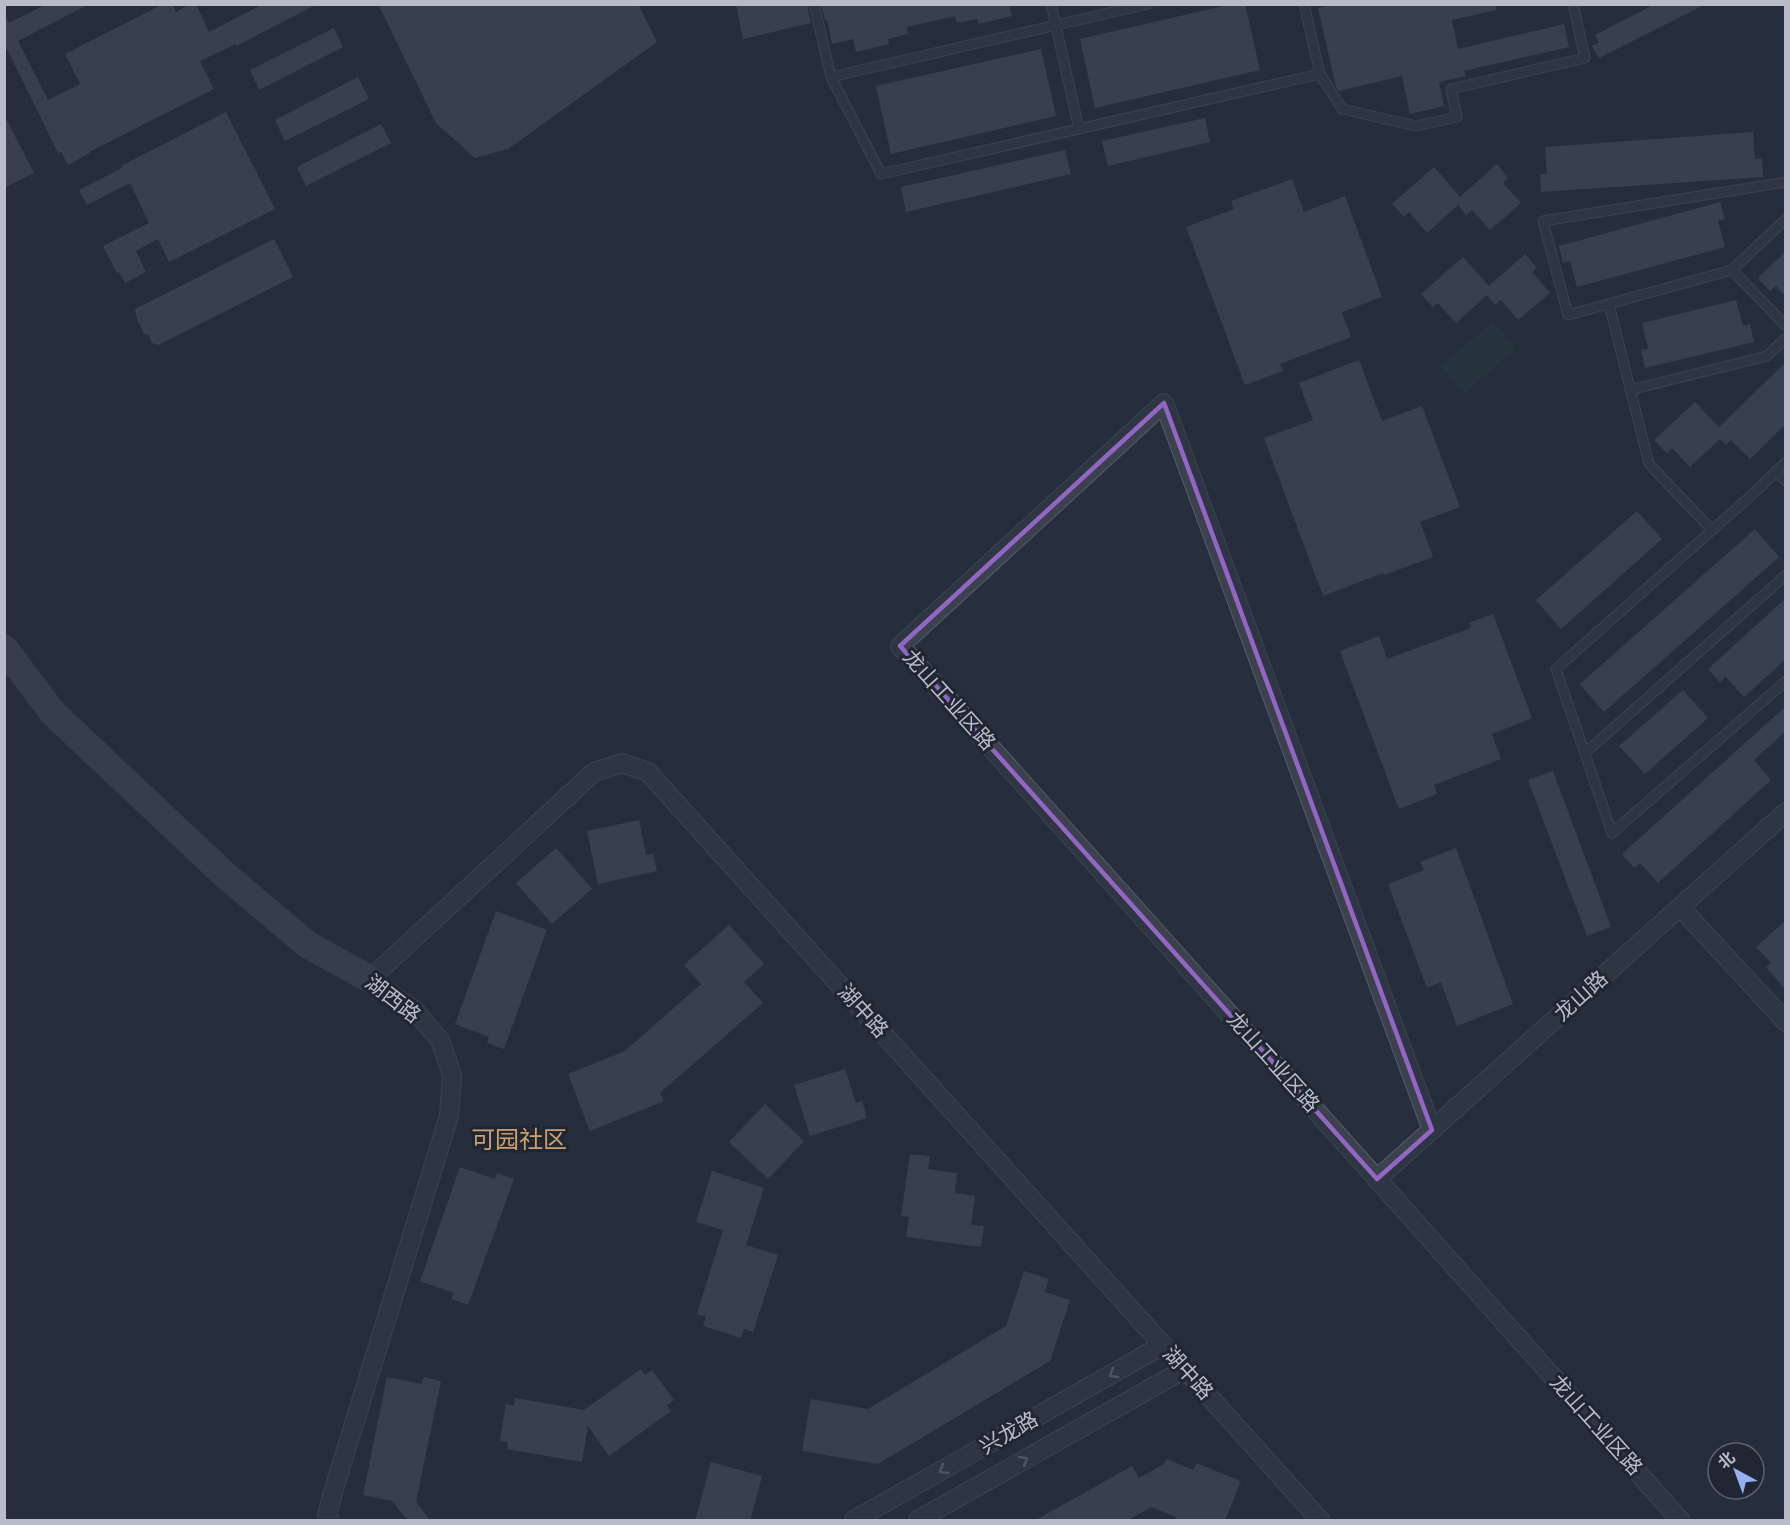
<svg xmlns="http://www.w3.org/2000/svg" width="1790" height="1525" font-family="Roboto,'Noto Sans SC',sans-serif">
<rect width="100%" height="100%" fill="#272e3d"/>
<polygon fill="#293a3e" points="1493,321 1516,348 1465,393 1441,367"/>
<g fill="#4e5666">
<polygon points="47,4 89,4 18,41 48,100 80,84 65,54 163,4 172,4 176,12 190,4 196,4 209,32 263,4 317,4 236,46 236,44 200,61 214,89 89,152 90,153 68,165 61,152 58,153 11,57 6,47 4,47 4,14 9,23"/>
<polygon points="378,4 638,4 657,42 508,149 475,158 436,123"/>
<polygon points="736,4 807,4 811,23 743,39"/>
<polygon points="821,4 1009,4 1012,16 978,24 977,19 957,23 955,16 907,27 908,34 888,39 889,44 856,52 853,39 832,44 827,20 825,20"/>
<polygon points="1232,4 1245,4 1260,70 1095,108 1080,39"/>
<polygon points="1334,4 1496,4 1496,10 1452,20 1458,49 1564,24 1569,47 1464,71 1466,76 1439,82 1444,106 1410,114 1402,76 1339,91 1336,87 1318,8"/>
<polygon points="1655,4 1706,4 1599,58 1592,46 1599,43 1595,35"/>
<polygon points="334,28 343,47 259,90 250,70"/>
<polygon points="1041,49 1056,116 891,154 876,86"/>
<polygon points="358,77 369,99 285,141 275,120"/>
<polygon points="226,112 275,209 169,262 158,239 136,251 146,272 125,283 119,272 117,273 103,246 149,223 130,183 87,205 79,190 122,168 121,166"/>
<polygon points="4,115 34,173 4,188"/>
<polygon points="1205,118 1210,142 1108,166 1102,141"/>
<polygon points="381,124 391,143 306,186 297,167"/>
<polygon points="1753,132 1755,159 1762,159 1763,177 1541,192 1540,174 1547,174 1545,147"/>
<polygon points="1065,150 1071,174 906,212 901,187"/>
<polygon points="1497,164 1508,178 1503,183 1521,203 1490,230 1472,210 1466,215 1458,205 1427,233 1409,212 1404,217 1392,204 1434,167 1460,197"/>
<polygon points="1292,179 1304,212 1345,196 1382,297 1342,312 1351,337 1280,364 1283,371 1245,385 1186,227 1234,209 1231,201"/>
<polygon points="1720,202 1725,219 1718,221 1725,247 1577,287 1570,261 1563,263 1559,246"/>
<polygon points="274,239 293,277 158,345 152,343 148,334 145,335 137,319 135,309"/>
<polygon points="1785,252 1785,296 1776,286 1770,291 1758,278"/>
<polygon points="1525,254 1537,268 1532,272 1550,293 1518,320 1501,300 1495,305 1487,295 1456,323 1438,303 1433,307 1421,294 1463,257 1489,286"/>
<polygon points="1736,300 1743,326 1750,324 1754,342 1645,368 1641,350 1648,349 1642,323"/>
<polygon points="1359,360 1382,421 1422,406 1460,507 1420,522 1433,557 1384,575 1383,573 1323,596 1264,438 1313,420 1299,383"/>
<polygon points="1785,363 1785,425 1750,459 1731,440 1726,445 1720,439 1690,467 1672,448 1667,453 1654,440 1695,402 1719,427"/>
<polygon points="1637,511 1662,539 1561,629 1536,600"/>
<polygon points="1755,529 1779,557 1604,712 1580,684"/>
<polygon points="1785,599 1785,660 1744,697 1726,677 1720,682 1708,669"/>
<polygon points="1493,614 1532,718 1492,734 1501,759 1434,785 1437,794 1399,809 1340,651 1379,636 1387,659 1471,628 1469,623"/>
<polygon points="1683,690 1708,718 1645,774 1619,746"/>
<polygon points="1785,707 1785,732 1754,760 1771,780 1658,883 1640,863 1634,868 1622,854"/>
<polygon points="1553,771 1611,927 1587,936 1528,780"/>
<polygon points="639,820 646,855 653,854 657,871 598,884 587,831"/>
<polygon points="556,848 592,889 552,924 516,883"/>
<polygon points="1456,848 1513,1004 1457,1026 1441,982 1427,988 1388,884 1424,870 1420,862"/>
<polygon points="496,911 547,930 504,1049 487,1043 489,1037 455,1024"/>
<polygon points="1785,921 1785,989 1766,967 1771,963 1756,947"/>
<polygon points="729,925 764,964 744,982 763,1003 660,1093 664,1101 590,1131 568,1074 625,1051 701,984 684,965"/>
<polygon points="845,1069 856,1103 862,1101 867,1118 810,1136 794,1085"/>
<polygon points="765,1104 804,1141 768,1179 729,1142"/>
<polygon points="910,1154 930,1156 928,1169 957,1173 955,1193 975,1196 971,1225 984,1226 981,1247 906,1237 909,1217 901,1216"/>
<polygon points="460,1167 495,1179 497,1173 514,1179 468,1305 451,1299 454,1293 420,1281"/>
<polygon points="712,1171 764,1188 746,1245 778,1255 753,1332 744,1329 741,1338 703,1326 706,1317 697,1314 723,1230 696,1222"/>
<polygon points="1024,1271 1049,1279 1045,1292 1070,1300 1050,1361 878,1464 802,1451 811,1399 868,1409 1006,1326"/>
<polygon points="641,1369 645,1375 652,1370 674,1400 667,1405 671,1411 609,1456 588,1426 582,1462 507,1449 508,1442 500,1441 506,1404 514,1406 515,1398 584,1410"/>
<polygon points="387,1377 422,1384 424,1377 441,1381 416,1502 431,1521 408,1521 392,1501 363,1495"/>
<polygon points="1166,1459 1194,1470 1196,1463 1241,1481 1225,1521 1173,1521 1176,1517 1151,1507 1127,1521 1034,1521 1132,1466 1139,1478 1164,1464"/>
<polygon points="711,1462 762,1476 750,1521 695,1521"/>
</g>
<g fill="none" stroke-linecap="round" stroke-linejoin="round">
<defs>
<g id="lane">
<polyline points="814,4 831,77 881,174 1320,74"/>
<polyline points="1051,4 1079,129"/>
<polyline points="1304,4 1320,74 1342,109 1416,126 1457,117 1451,89 1585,58 1573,4"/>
<polyline points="831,77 1148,4"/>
<polyline points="1786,219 1732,270 1786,326"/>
<polyline points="1732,270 1568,315 1543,221 1786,182"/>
<polyline points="1609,304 1649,464 1712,530"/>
<polyline points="1630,390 1767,356 1786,338"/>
<polyline points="1786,462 1755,492 1556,669 1612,833 1786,681"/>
<polyline points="1776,471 1786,481"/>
<polyline points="1585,753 1786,575"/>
</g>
<g id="street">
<polyline points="1680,907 1786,1022"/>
<polyline points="1432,1130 1164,403 900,646 1377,1179 1680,1520"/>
<polyline points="1377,1179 1786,812"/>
<polyline points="330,1520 327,1515 334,1489 449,1116 452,1075 440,1040 415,1011 370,979 594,772 622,763 648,772 1320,1520"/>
<polyline points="854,1520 1163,1345"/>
<polyline points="918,1520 1185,1369"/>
</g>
<polyline id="secondary" points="4,648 53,713 225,875 308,945 370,979"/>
</defs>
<use href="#lane" stroke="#565c68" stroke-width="11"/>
<use href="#street" stroke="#565c68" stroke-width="20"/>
<use href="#secondary" stroke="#444a56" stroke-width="28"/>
<use href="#lane" stroke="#3b414d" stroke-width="9"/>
<use href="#street" stroke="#3b414d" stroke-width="18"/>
<use href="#secondary" stroke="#495060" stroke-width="26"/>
</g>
<defs><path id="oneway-chevron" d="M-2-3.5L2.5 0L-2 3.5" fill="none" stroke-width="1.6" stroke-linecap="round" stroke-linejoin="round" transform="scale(1.5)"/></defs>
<g stroke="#7f8591">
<use href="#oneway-chevron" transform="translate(1113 1374) rotate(150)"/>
<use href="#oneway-chevron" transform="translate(1024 1460) rotate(-30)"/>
<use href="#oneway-chevron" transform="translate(943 1470) rotate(150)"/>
</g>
<path d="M0 0H1790V1525H0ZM1164,403L1432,1130L1377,1179L900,646Z" fill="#272e3d" fill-opacity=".55" fill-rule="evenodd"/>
<path fill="none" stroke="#9366c3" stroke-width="4.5" stroke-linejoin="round" d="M1164,403L1432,1130L1377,1179L900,646Z"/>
<g text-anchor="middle" stroke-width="6" stroke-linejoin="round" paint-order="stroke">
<g font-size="21" fill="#b7bcc8" stroke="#202632">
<text transform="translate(949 700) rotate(48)" y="7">龙山工业区路</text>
<text transform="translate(1581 996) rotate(-42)" y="7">龙山路</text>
<text transform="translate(393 999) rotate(38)" y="7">湖西路</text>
<text transform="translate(863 1011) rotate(48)" y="7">湖中路</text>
<text transform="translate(1273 1062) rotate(48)" y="7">龙山工业区路</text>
<text transform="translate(1188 1373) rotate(48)" y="7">湖中路</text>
<text transform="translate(1596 1425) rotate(48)" y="7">龙山工业区路</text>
<text transform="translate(1009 1433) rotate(-30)" y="7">兴龙路</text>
</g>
<g font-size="24" fill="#cba06f" stroke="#202632">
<text x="519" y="1148">可园社区</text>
</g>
</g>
<rect width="1790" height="1525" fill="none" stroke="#b7bcc8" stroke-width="12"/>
<g transform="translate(1736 1471) rotate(319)"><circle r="28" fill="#202632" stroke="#5c626e" stroke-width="1.5"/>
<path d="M0-4.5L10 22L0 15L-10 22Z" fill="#96afee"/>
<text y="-9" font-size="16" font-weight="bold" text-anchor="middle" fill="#b7bcc8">北</text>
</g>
</svg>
